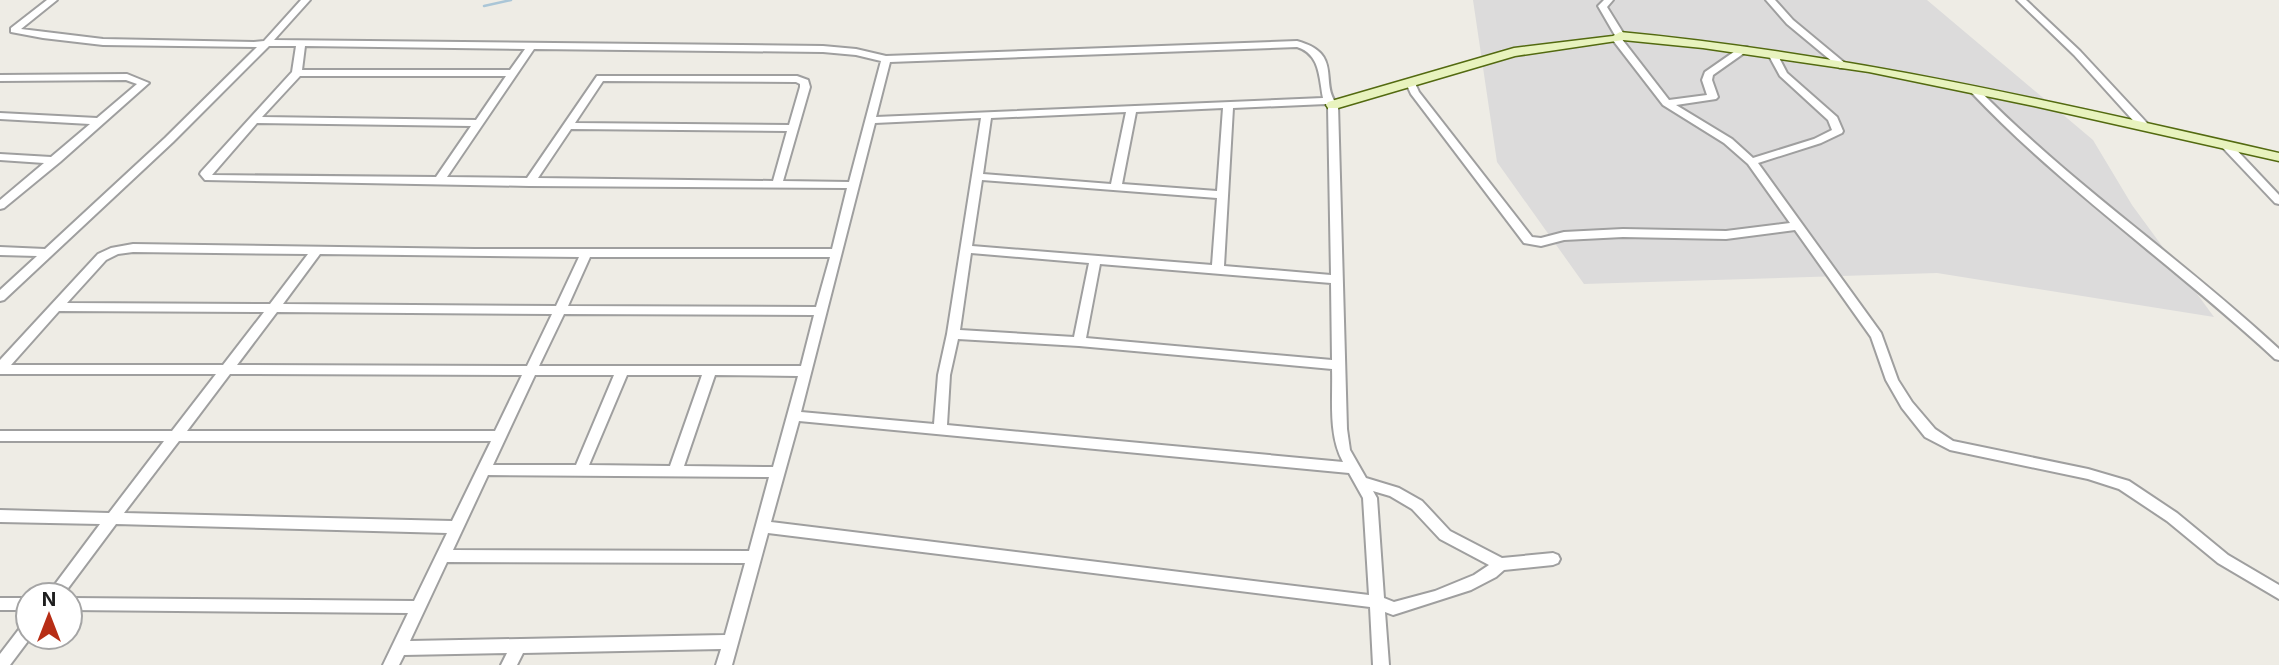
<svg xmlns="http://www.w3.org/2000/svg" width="2279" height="665" font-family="Inter,sans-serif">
<rect width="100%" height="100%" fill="#eeece5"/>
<polygon fill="#dcdbdb" points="1473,0 1927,0 2093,140 2132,205 2214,317 1937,273 1584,284 1497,162"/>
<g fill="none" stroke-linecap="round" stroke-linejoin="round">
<polyline stroke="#aac6d7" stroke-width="2.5" points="484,6 511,0"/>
<defs>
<g id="street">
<path d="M47,0H57L21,29L103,39L254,42L264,41L301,0H310L274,40L823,46L856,49L886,56L1297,41C1345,54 1318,84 1338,105L1347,429L1350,450L1366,478L1399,488L1422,501L1450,531L1502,558L1553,553L1558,555L1560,559L1558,563L1553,565L1504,570L1496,577L1471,590L1393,615L1385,612L1389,665H1373L1370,607L768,533L732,665H716L721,649L523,653L517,665H501L507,653L404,655L399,665H383L408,613L70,610V598L414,601L447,533L116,524L63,595H47L100,524L0,522V510L109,513L164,441H0V431H172L216,374H0V360L98,254L111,248L133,244L475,249H832L847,188L529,186L205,180L200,174L201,172L292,72L296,46H269L173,142L4,300L0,301V290L37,256L0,255V247L45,249L165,138L257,47L103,45L43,38L11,32V28ZM305,46L525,49L510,70H302ZM1297,47C1320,54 1319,77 1323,98L876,117L890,62ZM534,49L823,52L856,55L881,61L849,182L783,181L810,87L808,80L797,76H597L527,178L447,177ZM300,76H506L476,120L262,117ZM603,81L796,82L800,84V87L789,125L575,123ZM1326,104L1328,106L1331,275L1224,266L1233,108ZM1223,108L1217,191L1122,184L1136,112ZM1126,112L1111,184L983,174L991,118ZM981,118L947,334L938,375L934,424L801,412L875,123ZM257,123L471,126L436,177L212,175ZM571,129L787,131L773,181L538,178ZM982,180L1217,198L1212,265L972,246ZM133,252L308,254L270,304L67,303L106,260L118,254ZM971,253L1089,263L1074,337L960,330ZM320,254L579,257L556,306L283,304ZM590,257H830L816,307L568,306ZM1100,264L1331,283L1332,360L1086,338ZM59,311L264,312L223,365H11ZM277,312L552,314L527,366L237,365ZM564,314L814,315L801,366H539ZM958,339L1079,346L1332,369C1333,399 1328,435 1343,462L947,425L950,375ZM230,374L522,375L495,431H187ZM535,375H614L576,465H493ZM627,375H702L670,466L589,465ZM715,375L798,376L773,467L684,466ZM799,421L1349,473L1363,498L1369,595L771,522ZM179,441H491L452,521L124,513ZM488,475L769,477L749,551L453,550ZM1373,491L1390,496L1412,509L1440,539L1489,565L1474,575L1435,591L1394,602L1384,598L1377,498ZM447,562L745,563L725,635L410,641Z"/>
<polygon points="1604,0 1613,0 1607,7 1625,36 1621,38 1669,100 1707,95 1702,80 1705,72 1741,47 1747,47 1747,51 1713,75 1712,80 1718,97 1716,99 1676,105 1732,139 1753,158 1814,139 1832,130 1828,120 1780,76 1768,54 1770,52 1776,52 1787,73 1837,117 1843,131 1842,133 1821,143 1758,163 1881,333 1898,380 1912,402 1935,429 1953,441 2088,469 2129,481 2177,513 2228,555 2279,585 2279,599 2218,563 2167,521 2119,489 2088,479 1950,450 1925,437 1902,408 1886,380 1871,337 1795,230 1726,239 1623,237 1564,240 1541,246 1524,243 1411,94 1406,83 1408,81 1414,81 1419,92 1532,237 1541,238 1564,232 1623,229 1726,231 1790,223 1748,164 1724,143 1663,105 1612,39 1616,37 1598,6"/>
<polygon points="1766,0 1775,0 1793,20 1846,64 1846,68 1840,68 1787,24"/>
<polygon points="2017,0 2026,0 2080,51 2147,123 2147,127 2139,127 2074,55"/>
<polygon points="127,74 149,83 60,162 4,208 0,209 0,200 44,163 0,160 0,154 51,157 90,124 0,119 0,113 97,118 137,84 126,80 0,81 0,75"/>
<path d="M1974,87L1977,88C2071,184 2181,258 2279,349V360L2275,359C2176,267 2064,190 1971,92L1969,90Z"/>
<polygon points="2226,142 2230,143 2279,195 2279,204 2275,203 2222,147 2222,143"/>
<rect x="0" y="598" width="28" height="12"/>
<polygon points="28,622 28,637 31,637 10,665 0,665 0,654 23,624"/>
</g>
<path id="secondary" d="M1620,32C1843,53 2061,103 2279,153V161L2034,106L1869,72L1703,48L1623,40L1515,56L1338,108H1328L1326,105L1328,102L1514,48L1613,36Z"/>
</defs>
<use href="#street" stroke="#9f9f9f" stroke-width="4"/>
<use href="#secondary" stroke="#536a10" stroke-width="3"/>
<use href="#street" fill="#fff" fill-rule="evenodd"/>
<use href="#secondary" fill="#e8f3be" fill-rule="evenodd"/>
</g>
<g transform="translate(49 616)"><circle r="33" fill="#ffffff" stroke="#a5a5a5" stroke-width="2"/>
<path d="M0-5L12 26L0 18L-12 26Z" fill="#b72d15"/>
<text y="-10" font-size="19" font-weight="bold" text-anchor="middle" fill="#1e1e1e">N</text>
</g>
</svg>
